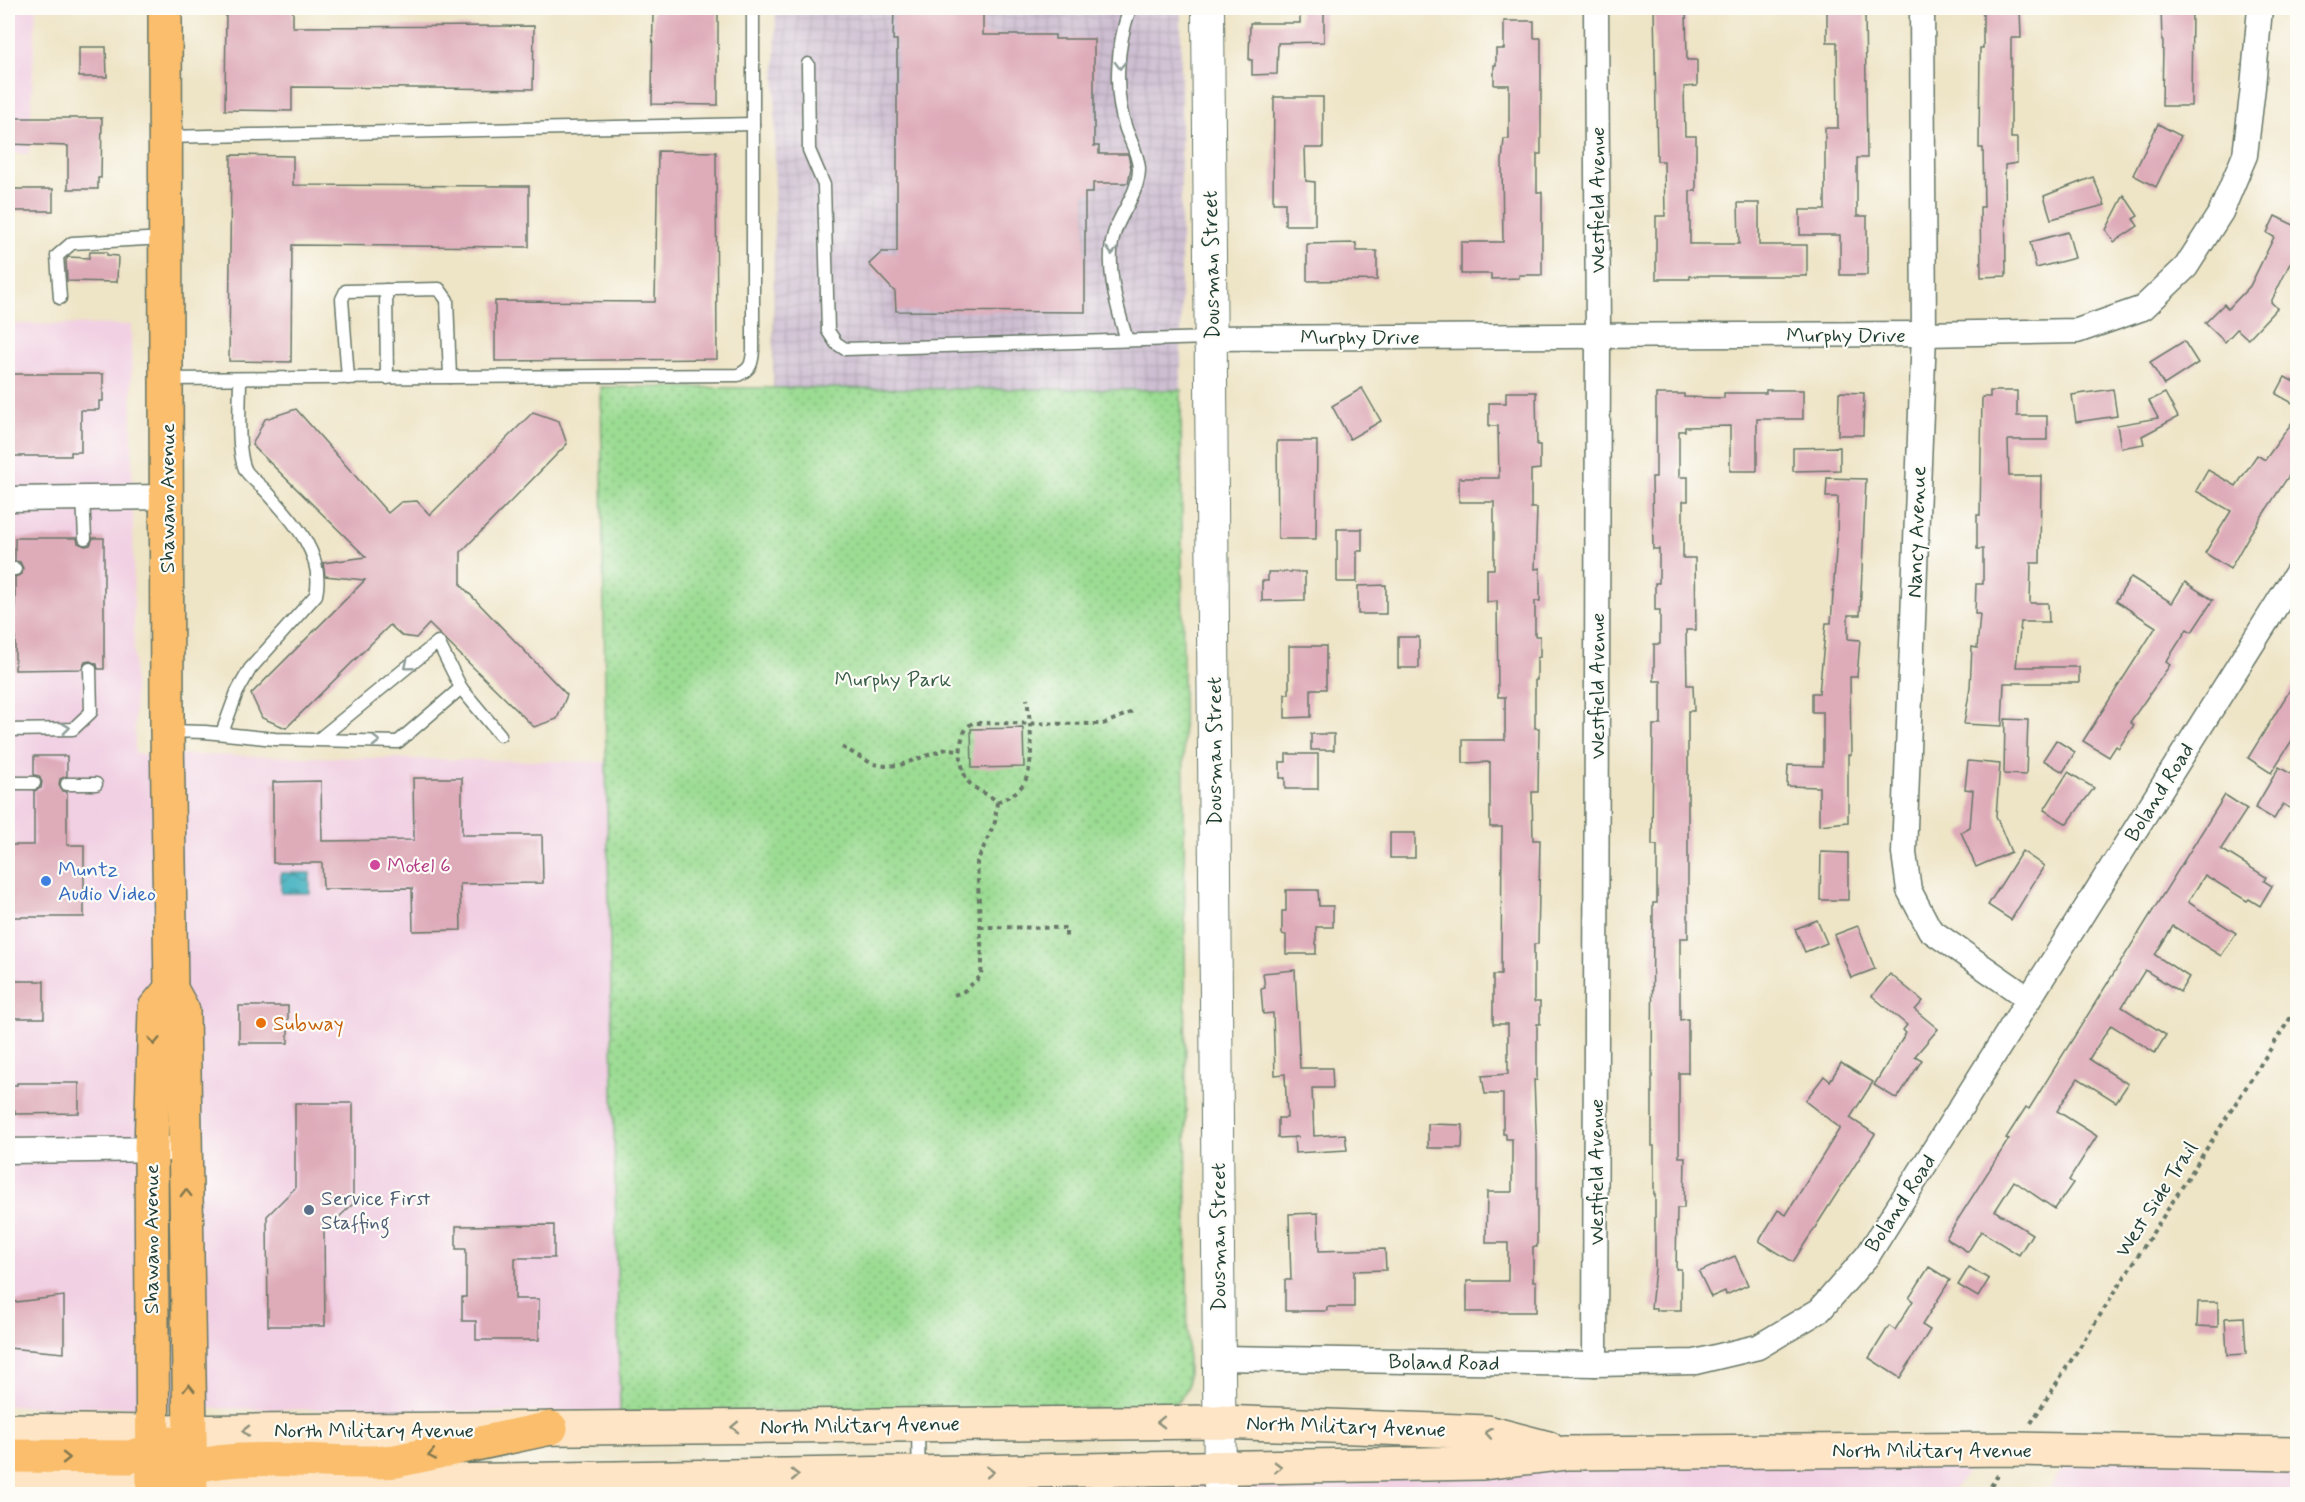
<svg xmlns="http://www.w3.org/2000/svg" width="2305" height="1502" font-family="Mynerve,sans-serif">
<defs>
<pattern id="industrial-grid" width="8" height="8" patternUnits="userSpaceOnUse" patternTransform="scale(1.5)"><rect width="8" height="8" fill="#cebed1"/><path d="M0 4h8M4 0v8" fill="none" stroke="#b0a4b4"/></pattern>
<pattern id="park-dots" width="8" height="8" patternUnits="userSpaceOnUse" patternTransform="scale(1.5)"><rect width="8" height="8" fill="#9bdc93"/><path d="M2 2h.1M6 6h.1" fill="none" stroke="#7eb479" stroke-width="1.8" stroke-linecap="round"/></pattern>
<pattern id="water-waves" width="16" height="10" patternUnits="userSpaceOnUse" patternTransform="scale(1.5)"><rect width="16" height="10" fill="#43b1bf"/><path d="M0 5q4-4 8 0t8 0" fill="none" stroke="#37919c"/></pattern>
</defs>
<rect width="100%" height="100%" fill="#fdfcf7"/>
<filter id="ink" filterUnits="userSpaceOnUse"><feTurbulence type="fractalNoise" baseFrequency=".0167" numOctaves="2"/><feDisplacementMap in="SourceGraphic" scale="12" xChannelSelector="R" yChannelSelector="G"/><feConvolveMatrix kernelMatrix="1 2 1 2 8 2 1 2 1" color-interpolation-filters="sRGB"/></filter>
<filter id="wash" filterUnits="userSpaceOnUse"><feTurbulence type="fractalNoise" baseFrequency=".008" numOctaves="4" result="noise"/><feDisplacementMap in="SourceGraphic" scale="24" xChannelSelector="R" yChannelSelector="G"/><feGaussianBlur stdDeviation="1.35" result="paint"/><feColorMatrix in="noise" values="0 0 0 0 0 0 0 0 0 0 0 0 0 0 0 0 0 1.4 0 .05"/><feComposite in="paint" operator="in"/></filter>
<g filter="url(#wash)">
<rect width="100%" height="100%" fill="#eee4c6"/>
<g fill="#f1d0e3">
<polygon points="8,8 36,8 29,154 8,153"/>
<polygon points="8,324 131,325 135,754 606,762 620,1413 8,1406"/>
<polygon points="1982,1450 1951,1494 8,1494"/>
<polygon points="2074,1450 2297,1454 2297,1494 2046,1494"/>
</g>
<polygon fill="url(#industrial-grid)" points="776,8 1181,8 1181,390 773,388"/>
<polygon fill="url(#park-dots)" stroke="#5d8c64" stroke-width="1.5" points="601,387 1181,390 1188,1386 1180,1400 1169,1408 620,1413 606,762"/>
<rect fill="url(#water-waves)" stroke="#31777a" stroke-width="1.5" x="281" y="873" width="29" height="20"/>
<g id="blocks">
<g fill="#deabb9">
<polygon points="226,8 293,8 293,27 534,26 533,89 292,87 292,111 225,110"/>
<polygon points="653,8 718,8 718,105 652,104"/>
<polygon points="894,8 983,8 983,35 1055,35 1055,39 1094,39 1094,146 1099,146 1099,154 1128,154 1131,168 1128,183 1093,183 1093,193 1085,193 1085,312 896,311 895,292 869,264 882,252 897,252 897,40 893,40"/>
<polygon points="1300,8 1324,8 1324,42 1278,43 1277,74 1252,75 1252,60 1249,60 1250,23 1300,23"/>
<polygon points="1654,8 1686,8 1687,60 1697,60 1697,86 1684,87 1685,136 1696,136 1696,191 1690,191 1690,244 1739,244 1738,203 1759,203 1759,245 1807,245 1807,276 1690,276 1690,279 1656,279 1656,216 1665,216 1664,161 1657,161"/>
<polygon points="1827,8 1855,8 1855,12 1865,12 1867,158 1857,158 1857,216 1867,216 1867,275 1840,275 1840,235 1800,235 1800,210 1825,210 1825,128 1838,128 1837,42 1827,42"/>
<polygon points="1989,8 2020,8 2021,38 2011,38 2011,138 2017,138 2017,163 2005,165 2006,276 1981,277 1980,207 1984,207 1983,148 1979,148 1980,48 1983,48 1983,10 1989,10"/>
<polygon points="2161,8 2192,8 2191,106 2162,106 2163,41 2162,41"/>
<polygon points="1504,21 1534,21 1534,38 1541,38 1541,154 1537,154 1537,192 1542,192 1542,275 1519,275 1519,278 1491,279 1491,274 1461,274 1461,242 1503,242 1502,161 1504,139 1509,139 1509,85 1494,85 1494,65 1496,65 1496,49 1504,49"/>
<polygon points="79,47 106,47 107,77 79,77"/>
<polygon points="1274,97 1323,97 1323,148 1305,148 1306,181 1315,182 1315,225 1285,225 1285,203 1273,203"/>
<polygon points="8,118 102,118 101,178 98,178 98,189 68,189 68,146 8,144"/>
<polygon points="2158,124 2181,136 2156,187 2133,175"/>
<polygon points="658,151 716,152 717,359 495,361 495,301 655,302"/>
<polygon points="231,155 293,156 293,185 529,186 529,247 292,245 291,362 229,361"/>
<polygon points="2093,177 2105,205 2051,219 2044,196"/>
<rect x="8" y="189" width="45" height="22"/>
<polygon points="2124,195 2138,216 2133,219 2138,226 2114,242 2106,230"/>
<polygon points="2275,216 2298,227 2298,247 2271,302 2277,308 2248,339 2237,329 2225,342 2205,323 2224,304 2228,309 2250,286 2274,237 2267,233"/>
<polygon points="2068,232 2075,258 2036,268 2030,242"/>
<polygon points="1356,243 1356,251 1377,251 1377,280 1307,281 1307,244"/>
<polygon points="90,252 107,252 107,255 118,256 117,282 67,281 66,260 68,257 89,258"/>
<polygon points="2184,341 2198,363 2164,385 2150,362"/>
<polygon points="8,374 103,374 103,401 99,401 99,410 81,410 81,452 71,452 71,456 8,456"/>
<polygon points="2285,377 2298,384 2298,406 2276,394"/>
<polygon points="1362,388 1381,421 1350,439 1332,406"/>
<polygon points="2113,389 2117,416 2076,422 2072,395"/>
<polygon points="1766,390 1803,390 1803,419 1757,419 1757,471 1730,471 1730,426 1685,427 1685,431 1679,431 1679,477 1688,477 1688,501 1683,501 1683,558 1695,558 1696,630 1686,630 1687,685 1693,685 1694,711 1688,711 1688,938 1680,938 1680,1020 1688,1019 1688,1073 1679,1073 1679,1157 1685,1157 1684,1208 1677,1208 1676,1269 1681,1269 1681,1310 1656,1310 1656,1308 1651,1308 1655,1269 1655,1194 1654,1194 1654,1146 1652,1146 1652,1085 1653,903 1657,903 1657,845 1652,845 1653,725 1661,725 1661,681 1654,681 1654,644 1660,644 1660,610 1655,610 1655,583 1659,583 1659,549 1653,549 1652,477 1656,477 1656,394 1684,394 1684,397 1724,398 1724,393 1766,393"/>
<polygon points="1990,391 2017,391 2017,416 2047,416 2047,440 2008,440 2009,476 2041,476 2040,563 2031,563 2030,603 2048,603 2049,622 2021,622 2016,667 2079,667 2079,683 2004,683 2002,726 1964,724 1970,688 1972,647 1977,648 1980,614 1975,614 1976,584 1983,584 1983,549 1977,549 1977,515 1980,515 1982,397 1990,397"/>
<polygon points="1506,392 1536,392 1537,445 1540,445 1540,469 1531,470 1531,508 1537,508 1535,569 1540,568 1540,601 1535,601 1535,636 1540,636 1540,657 1537,658 1537,680 1535,680 1535,728 1539,728 1538,792 1532,792 1533,840 1540,840 1538,944 1534,944 1534,1002 1540,1002 1540,1024 1537,1024 1537,1080 1534,1080 1537,1154 1537,1247 1533,1247 1533,1281 1536,1281 1536,1312 1467,1312 1467,1281 1508,1281 1508,1243 1486,1243 1487,1192 1512,1192 1512,1139 1506,1139 1506,1134 1503,1134 1503,1094 1485,1094 1482,1076 1508,1074 1508,1024 1493,1024 1493,975 1501,975 1502,827 1490,827 1490,762 1463,763 1463,740 1505,740 1505,697 1498,697 1497,601 1487,602 1487,569 1494,569 1494,502 1459,502 1459,478 1499,478 1498,426 1489,426 1489,403 1506,403"/>
<polygon points="1839,392 1864,393 1863,435 1838,435"/>
<polygon points="2165,393 2178,417 2142,436 2144,444 2121,448 2117,425 2158,418 2149,401"/>
<polygon points="296,409 388,513 401,502 417,501 430,515 533,412 559,421 567,444 461,552 461,585 567,695 557,719 534,727 429,624 416,638 402,636 390,625 286,728 262,718 251,694 365,580 325,576 323,563 366,557 252,445 265,419"/>
<polygon points="2298,414 2298,462 2250,534 2230,569 2205,553 2231,511 2196,491 2208,470 2236,486 2257,455 2265,460"/>
<polygon points="1277,441 1317,441 1316,539 1278,539"/>
<polygon points="1840,447 1840,470 1793,471 1793,448"/>
<polygon points="1827,478 1866,479 1860,615 1848,615 1848,639 1860,640 1857,677 1850,677 1851,755 1848,755 1848,822 1819,825 1819,787 1787,786 1788,765 1823,766 1823,712 1812,712 1812,693 1819,693 1826,623 1831,623 1837,537 1838,497 1826,497"/>
<polygon points="1337,529 1362,529 1362,551 1357,551 1357,582 1337,582"/>
<polygon points="15,538 77,538 78,543 85,546 90,545 93,538 104,538 104,669 98,669 97,664 90,661 85,662 82,669 15,670 15,577 22,574 23,568 20,562 15,561"/>
<polygon points="1268,572 1305,572 1305,600 1262,601 1262,581 1268,581"/>
<polygon points="2131,577 2172,603 2185,582 2213,600 2192,632 2187,629 2166,662 2170,665 2130,722 2134,725 2119,748 2116,746 2109,757 2083,741 2156,627 2116,601"/>
<polygon points="1386,585 1386,614 1358,614 1358,586"/>
<rect x="1398" y="637" width="21" height="31"/>
<polygon points="1289,646 1326,646 1326,689 1311,689 1311,717 1285,718 1285,694 1289,694"/>
<polygon points="2298,677 2298,731 2271,773 2248,758"/>
<polygon points="2005,719 2028,720 2026,775 2004,774"/>
<polygon points="1023,728 1024,767 972,768 971,729"/>
<rect x="1311" y="734" width="23" height="16"/>
<polygon points="2056,740 2075,752 2063,772 2043,760"/>
<polygon points="1286,754 1318,754 1318,789 1285,789 1285,778 1280,778 1280,762 1286,762"/>
<polygon points="34,756 67,756 67,776 60,779 59,785 62,791 67,792 67,845 84,845 84,917 8,917 8,845 34,845 34,791 41,788 42,782 39,776 34,775"/>
<polygon points="1968,761 2000,764 1996,816 2011,852 1976,867 1961,832 1970,827 1973,790 1965,789"/>
<polygon points="2279,767 2298,778 2298,813 2283,804 2274,819 2255,808"/>
<polygon points="2068,772 2094,788 2067,824 2044,810"/>
<polygon points="413,778 462,778 462,835 542,835 543,883 460,884 461,930 413,931 412,888 323,889 322,863 273,863 273,782 321,781 322,841 414,840"/>
<polygon points="2225,795 2247,809 2221,849 2266,877 2264,881 2272,886 2260,906 2249,899 2247,901 2205,875 2188,902 2236,933 2221,956 2173,926 2155,955 2189,977 2180,992 2145,970 2122,1007 2166,1035 2155,1053 2111,1025 2089,1059 2128,1084 2116,1102 2078,1078 2057,1111 2097,1136 2069,1180 2073,1183 2055,1209 2014,1181 1995,1211 2032,1234 2019,1255 1981,1231 1968,1252 1946,1238 2009,1139 2006,1138 2026,1107 2029,1109"/>
<rect x="1390" y="833" width="25" height="25"/>
<polygon points="2022,851 2044,866 2011,920 1988,905"/>
<polygon points="1821,852 1848,853 1848,900 1820,900"/>
<polygon points="1286,890 1318,890 1319,906 1333,906 1333,927 1316,927 1316,954 1286,954 1286,935 1282,934 1282,911 1286,911"/>
<polygon points="1817,920 1827,943 1805,952 1795,929"/>
<polygon points="1858,926 1875,969 1851,978 1834,935"/>
<polygon points="1295,970 1300,1068 1332,1068 1333,1088 1312,1088 1314,1136 1345,1134 1347,1150 1295,1153 1294,1137 1299,1137 1278,1138 1278,1118 1287,1118 1285,1074 1275,1075 1273,1013 1263,1014 1261,989 1265,988 1263,973"/>
<polygon points="1890,974 1923,1001 1915,1010 1938,1029 1915,1056 1922,1060 1897,1099 1874,1085 1906,1033 1903,1030 1907,1025 1872,996"/>
<rect x="8" y="981" width="36" height="37"/>
<rect x="239" y="1006" width="49" height="37"/>
<polygon points="1841,1063 1873,1082 1850,1118 1875,1134 1793,1262 1759,1241 1778,1210 1786,1215 1840,1128 1805,1101 1824,1076 1830,1081"/>
<polygon points="17,1083 79,1083 79,1113 15,1114 15,1111 8,1111 8,1085 17,1085"/>
<polygon points="295,1103 353,1103 353,1204 324,1231 325,1326 268,1326 267,1216 295,1188"/>
<polygon points="1428,1124 1463,1125 1462,1148 1428,1148"/>
<polygon points="1318,1213 1319,1251 1385,1249 1386,1270 1354,1271 1354,1307 1327,1307 1327,1311 1285,1311 1285,1280 1291,1280 1289,1214"/>
<polygon points="554,1225 554,1258 515,1258 515,1299 539,1299 539,1340 476,1340 476,1321 462,1321 462,1297 466,1297 466,1249 456,1249 456,1226"/>
<polygon points="1735,1256 1748,1285 1726,1295 1725,1291 1711,1297 1699,1272"/>
<polygon points="1929,1267 1950,1280 1922,1325 1930,1330 1900,1378 1869,1358 1889,1326 1895,1330 1913,1301 1909,1298"/>
<polygon points="1969,1267 1989,1279 1978,1297 1958,1285"/>
<polygon points="64,1296 64,1353 8,1348 8,1303"/>
<polygon points="2198,1302 2218,1302 2218,1327 2197,1326"/>
<polygon points="2244,1317 2246,1354 2227,1355 2225,1318"/>
</g>
</g>
</g>
<g filter="url(#ink)">
<use href="#blocks" fill-opacity="0" stroke="#677767" stroke-width="1.5"/>
<g fill="none" stroke-linecap="round" stroke-linejoin="round">
<defs>
<g id="service">
<polyline points="808,64 809,150 824,185 828,331 836,343 845,349 1210,338"/>
<polyline points="166,137 753,124"/>
<polyline points="386,290 387,378"/>
<polyline points="60,298 57,256 72,243 165,238"/>
<path d="M1127,340C1117,308 1103,260 1116,228C1124,208 1139,191 1139,168C1138,154 1131,142 1126,129C1113,91 1117,45 1130,8"/>
<polyline points="348,378 342,299 346,291 439,289 447,300 450,377"/>
<path d="M167,379L738,375C751,369 752,364 753,350V8"/>
<polyline points="83,498 85,538"/>
<polyline points="8,569 15,569"/>
<polyline points="461,688 500,735"/>
<polyline points="8,730 73,729 91,712 90,669"/>
<polyline points="167,731 205,732 275,739 398,742 461,688 438,642 318,740"/>
<path d="M222,733L237,692L250,669L316,595C325,553 292,520 266,491C260,485 251,478 246,471C236,453 240,401 240,379"/>
<polyline points="8,783 34,783"/>
<polyline points="67,784 96,784"/>
<polyline points="918,1427 919,1494"/>
</g>
<g id="minor">
<polyline points="1922,8 1924,334 1904,853 1909,890 1930,930 2029,999"/>
<polyline points="1211,338 1924,334 2077,331 2143,308 2186,267 2221,212 2245,155 2253,87 2260,8"/>
<polyline points="8,499 167,497"/>
<polyline points="8,1151 168,1149"/>
<polyline points="1219,1358 1595,1364 1695,1362 1758,1347 1820,1310 1868,1255 2298,571"/>
<polyline points="1595,1364 1598,336 1596,8"/>
</g>
<polyline id="tertiary" points="1208,8 1220,1494"/>
<g id="secondary">
<polyline points="8,1430 152,1432 1220,1422 1487,1432 1548,1448"/>
<polyline points="8,1485 153,1486 1481,1463 1566,1453 2014,1449 2298,1454"/>
</g>
<g id="primary">
<polyline points="165,8 167,731 171,989 183,1011 191,1494"/>
<polyline points="8,1456 129,1457 152,1451 171,1443"/>
<path d="M171,1474C237,1447 326,1467 396,1461L551,1428"/>
<polyline points="153,1494 151,1149 155,1008 171,989"/>
</g>
</defs>
<use href="#service" stroke="#677767" stroke-width="15"/>
<use href="#minor" stroke="#677767" stroke-width="27"/>
<use href="#tertiary" stroke="#677767" stroke-width="34"/>
<use href="#secondary" stroke="#677767" stroke-width="36"/>
<use href="#primary" stroke="#677767" stroke-width="36"/>
<g stroke="#677767" stroke-width="4" stroke-dasharray="4.5 4.5" stroke-linecap="butt">
<polyline points="842,747 873,764 885,766 900,765 946,749 962,750"/>
<path d="M997,802C1006,798 1015,794 1021,787C1037,770 1030,721 1027,699"/>
<polyline points="980,927 1066,928 1066,939"/>
<path d="M954,995L964,991L981,976L982,962L977,862L995,822L997,802C989,793 974,791 967,780C959,766 956,731 973,723L1103,724L1132,712"/>
<polyline points="2031,1423 2298,1006"/>
<polyline points="1986,1494 1998,1475"/>
</g>
<use href="#service" stroke="#fff" stroke-width="12"/>
<use href="#minor" stroke="#fff" stroke-width="24"/>
<use href="#tertiary" stroke="#fff" stroke-width="32"/>
<use href="#secondary" stroke="#fde5c5" stroke-width="33"/>
<use href="#primary" stroke="#fabe6d" stroke-width="33"/>
</g>
<defs><path id="oneway-chevron" d="M-2-3.5L2.5 0L-2 3.5" fill="none" stroke-width="1.6" stroke-linecap="round" stroke-linejoin="round" transform="scale(1.5)"/></defs>
<g stroke="#8f9e9a">
<use href="#oneway-chevron" transform="translate(1120 65) rotate(91)"/>
<use href="#oneway-chevron" transform="translate(1112 251) rotate(92)"/>
<use href="#oneway-chevron" transform="translate(408 666) rotate(141)"/>
<use href="#oneway-chevron" transform="translate(66 728) rotate(-7)"/>
<use href="#oneway-chevron" transform="translate(376 741) rotate(1)"/>
</g>
<g stroke="#82774e">
<use href="#oneway-chevron" transform="translate(154 1041) rotate(92)"/>
<use href="#oneway-chevron" transform="translate(186 1193) rotate(-91)"/>
<use href="#oneway-chevron" transform="translate(189 1388) rotate(-91)"/>
<use href="#oneway-chevron" transform="translate(432 1455) rotate(169)"/>
<use href="#oneway-chevron" transform="translate(66 1458)"/>
</g>
<g stroke="#8e917c">
<use href="#oneway-chevron" transform="translate(1161 1422) rotate(179)"/>
<use href="#oneway-chevron" transform="translate(735 1427) rotate(179)"/>
<use href="#oneway-chevron" transform="translate(246 1431) rotate(180)"/>
<use href="#oneway-chevron" transform="translate(1489 1433) rotate(-170)"/>
<use href="#oneway-chevron" transform="translate(1278 1467) rotate(-1)"/>
<use href="#oneway-chevron" transform="translate(990 1472) rotate(-1)"/>
<use href="#oneway-chevron" transform="translate(795 1475) rotate(-1)"/>
</g>
</g>
<circle fill="#d1479c" stroke="#fdfcf7" stroke-width="2" cx="375" cy="865" r="6"/>
<circle fill="#3f7fe0" stroke="#fdfcf7" stroke-width="2" cx="46" cy="881" r="6"/>
<circle fill="#e8710a" stroke="#fdfcf7" stroke-width="2" cx="261" cy="1023" r="6"/>
<circle fill="#5c6f8a" stroke="#fdfcf7" stroke-width="2" cx="309" cy="1210" r="6"/>
<g text-anchor="middle" stroke-width="4.5" stroke-linejoin="round" paint-order="stroke">
<g font-size="21" fill="#1f3d34" stroke="#fdfcf7">
<text transform="translate(1597 200) rotate(-90)" y="7">Westfield Avenue</text>
<text transform="translate(1211 265) rotate(-91)" y="7">Dousman Street</text>
<text x="1846" y="342">Murphy Drive</text>
<text x="1360" y="344">Murphy Drive</text>
<text transform="translate(167 498) rotate(-90)" y="7">Shawano Avenue</text>
<text transform="translate(1916 532) rotate(-88)" y="7">Nancy Avenue</text>
<text transform="translate(1597 686) rotate(-90)" y="7">Westfield Avenue</text>
<text transform="translate(1214 751) rotate(-90)" y="7">Dousman Street</text>
<text transform="translate(2159 792) rotate(-58)" y="7">Boland Road</text>
<text transform="translate(1596 1172) rotate(-90)" y="7">Westfield Avenue</text>
<text transform="translate(2156 1199) rotate(-57)" y="7">West Side Trail</text>
<text transform="translate(1900 1203) rotate(-57)" y="7">Boland Road</text>
<text transform="translate(1218 1237) rotate(-90)" y="7">Dousman Street</text>
<text transform="translate(151 1239) rotate(-90)" y="7">Shawano Avenue</text>
<text transform="translate(1444 1362) rotate(1)" y="7">Boland Road</text>
<text transform="translate(860 1425) rotate(-1)" y="7">North Military Avenue</text>
<text transform="translate(1346 1426) rotate(2)" y="7">North Military Avenue</text>
<text x="374" y="1437">North Military Avenue</text>
<text x="1932" y="1457">North Military Avenue</text>
</g>
<g font-size="21" fill="#385d47" stroke="#fdfcf7">
<text x="893" y="686">Murphy Park</text>
</g>
<g font-size="21" fill="#b23c85" stroke="#fdfcf7" text-anchor="start">
<text x="387" y="872">Motel 6</text>
</g>
<g font-size="21" fill="#366cbe" stroke="#fdfcf7" text-anchor="start">
<text x="58" y="876">Muntz<tspan x="58" dy="24">Audio Video</tspan></text>
</g>
<g font-size="21" fill="#c56008" stroke="#fdfcf7" text-anchor="start">
<text x="273" y="1030">Subway</text>
</g>
<g font-size="21" fill="#4e5e75" stroke="#fdfcf7" text-anchor="start">
<text x="321" y="1205">Service First<tspan x="321" dy="24">Staffing</tspan></text>
</g>
</g>
<rect width="2305" height="1502" fill="none" stroke="#fdfcf7" stroke-width="30"/>
</svg>
